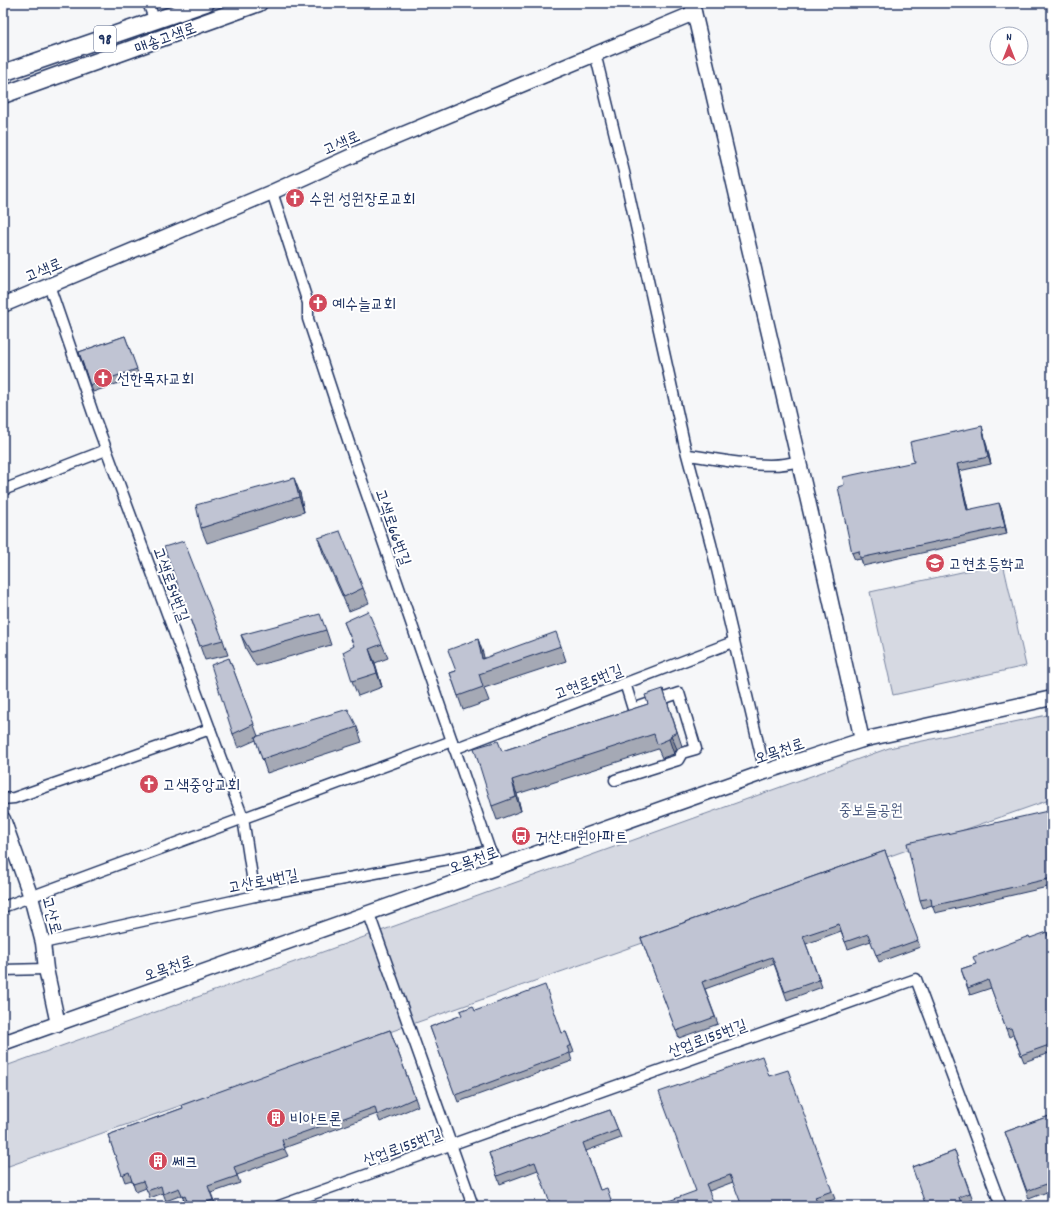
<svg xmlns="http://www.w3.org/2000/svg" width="1055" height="1209" font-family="Dekko,'Poor Story',sans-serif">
<rect width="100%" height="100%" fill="#f6f7f9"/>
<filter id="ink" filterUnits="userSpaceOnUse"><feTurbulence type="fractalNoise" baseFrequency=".025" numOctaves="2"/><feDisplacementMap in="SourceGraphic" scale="8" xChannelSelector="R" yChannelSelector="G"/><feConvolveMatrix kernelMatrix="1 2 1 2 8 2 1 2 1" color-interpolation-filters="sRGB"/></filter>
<g filter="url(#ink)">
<g fill="#d6d9e2" stroke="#7884a0">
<polygon points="1003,563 1026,666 893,695 870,592"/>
<polygon points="1052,714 1052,799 3,1168 3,1067 889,748"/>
</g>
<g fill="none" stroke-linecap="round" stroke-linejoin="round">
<defs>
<g id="street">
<polyline points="148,3 155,21"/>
<polyline points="595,53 624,172 685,447 711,544 765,772"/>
<polyline points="272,192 308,303 308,319 349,443 490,851 501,867"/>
<polyline points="49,285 95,419 243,818 255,896"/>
<path d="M688,455C720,459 769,471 798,461"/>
<polyline points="3,490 106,450"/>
<polyline points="454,749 733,642"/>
<polyline points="615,780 678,760 682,753 696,749 679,693 633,709 625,683"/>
<polyline points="3,799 14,798 210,729"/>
<polyline points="3,907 452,741"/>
<polyline points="369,914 473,1206"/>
<polyline points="43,943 255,896 490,851"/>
<polyline points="3,970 46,969"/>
<polyline points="279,1206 916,979 1001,1206"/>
</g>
<g id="secondary">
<polyline points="692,3 812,518 862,740"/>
<polyline points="3,305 272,192 365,150 694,13"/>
<polyline points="3,819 31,897 43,943 46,969 58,1024"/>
<polyline points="3,1043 765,772 862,740 1052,698"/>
</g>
<g id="primary">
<polyline points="3,73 206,3"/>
<polyline points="3,95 259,3"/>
</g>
</defs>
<use href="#street" stroke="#1b2f5e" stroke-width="13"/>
<use href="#secondary" stroke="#1b2f5e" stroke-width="17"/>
<use href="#primary" stroke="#1b2f5e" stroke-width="19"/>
<use href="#street" stroke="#fff" stroke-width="10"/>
<use href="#secondary" stroke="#fff" stroke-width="14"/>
<use href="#primary" stroke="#fff" stroke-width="16"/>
</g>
<g fill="#a5a9b5" stroke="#1b2f5e">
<polygon points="125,336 139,376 93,392 79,352"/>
<polygon points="984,434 991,464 959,471 968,510 1002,510 1007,534 863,566 861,559 855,560 852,553 844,485 914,462"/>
<polygon points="300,493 304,512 207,543 201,528"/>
<polygon points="318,538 363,588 369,603 349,611 323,553"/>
<polygon points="164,547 223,640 228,655 205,660"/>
<polygon points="344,622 382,644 388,658 375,663 382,687 358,696 352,681 354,646"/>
<polygon points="326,630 331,645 256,666 246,649 241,635"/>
<polygon points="478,639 484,659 561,646 566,661 484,688 489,701 463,710 450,673 456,671"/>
<polygon points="229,658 258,736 357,727 362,742 267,773 256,740 238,748 233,734"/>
<polygon points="663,689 682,746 677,749 674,754 662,758 658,749 517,794 521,811 497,820 492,806 502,751 648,704"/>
<polygon points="1052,810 1052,886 935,913 932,905 923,908 920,900"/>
<polygon points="885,851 920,947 879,962 871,941 848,949 841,931 806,944 822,987 787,1000 774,964 705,989 718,1024 679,1038 641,938"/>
<polygon points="1052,934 1052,1052 1024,1062 1013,1035 1009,1037 991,988 970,995 961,969 976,964 1030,938 1048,936"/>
<polygon points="475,1011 562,1033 566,1032 574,1052 570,1054 572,1061 458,1102 430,1027"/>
<polygon points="390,1030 418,1106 380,1122 377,1114 284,1148 288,1156 237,1175 240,1183 211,1193 216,1206 189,1206 188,1204 185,1204 182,1195 166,1201 163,1193 150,1198 146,1188 136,1192 132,1180 125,1182 108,1135 183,1108"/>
<polygon points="769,1076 832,1191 835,1199 818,1205 733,1182 709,1191 696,1191"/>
<polygon points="610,1110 621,1138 586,1151 600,1190 613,1206 538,1170 500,1184 489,1153"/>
<polygon points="1052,1115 1052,1190 1029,1199 1005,1132"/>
<polygon points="955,1151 973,1200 962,1204 912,1167"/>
</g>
<g fill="#868994" stroke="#1b2f5e">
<polygon points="982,426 984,434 991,464 988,457"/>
<polygon points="957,464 959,471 970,517 967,510"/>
<polygon points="294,478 300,493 304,512 299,497"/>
<polygon points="999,503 1002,510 1007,534 1005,527"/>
<polygon points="478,639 483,653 487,671 482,659"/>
<polygon points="369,649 375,663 382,687 377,673"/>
<polygon points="671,735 677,749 674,754 669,739"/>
<polygon points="512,780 517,794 521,811 516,797"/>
</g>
<g fill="#c0c4d3" stroke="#1b2f5e">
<polygon points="125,336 137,369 90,385 79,352"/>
<polygon points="982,426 988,457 957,464 967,510 999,503 1005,527 860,558 859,551 852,553 838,487 844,485 843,477 914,462 910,442"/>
<polygon points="294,478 299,497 201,528 196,505"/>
<polygon points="340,531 363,588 344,597 318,538"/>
<polygon points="184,541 223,640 200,646 164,547"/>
<polygon points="368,611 382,644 369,649 377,673 352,681 343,652 354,646 344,622"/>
<polygon points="320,614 326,630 251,652 241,635"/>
<polygon points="556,632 561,646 479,674 483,687 458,696 450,673 456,671 448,650 478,639 482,659"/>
<polygon points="229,658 254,724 233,734 211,665"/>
<polygon points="663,689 677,732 671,735 669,739 657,744 654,734 512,780 516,797 492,806 474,748 498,741 502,751 648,704 645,695"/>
<polygon points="348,709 357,727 262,759 255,737"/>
<polygon points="1052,810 1052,878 932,906 931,898 920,900 907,843"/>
<polygon points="885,851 918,940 876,955 868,934 845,942 839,924 803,936 819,980 785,992 772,957 702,982 715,1017 676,1031 641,938"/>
<polygon points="1047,932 1048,936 1052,934 1052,1044 1021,1055 1011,1028 1006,1029 988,980 968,988 961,969 976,964 973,957 1029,936 1030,938"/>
<polygon points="545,985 562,1033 566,1032 571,1045 567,1047 570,1053 455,1095 430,1027 462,1015 460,1011 473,1006 475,1011"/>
<polygon points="390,1030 415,1098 377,1115 375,1107 282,1140 285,1149 234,1167 237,1176 208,1186 213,1200 195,1206 189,1206 185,1196 183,1197 179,1188 163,1194 161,1186 147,1191 143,1181 133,1184 129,1172 122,1175 108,1135 183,1108 182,1105"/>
<polygon points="762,1056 769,1076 788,1070 832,1191 815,1197 818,1206 742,1206 730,1175 706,1184 715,1206 655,1206 696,1191 659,1092"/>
<polygon points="610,1110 618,1130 583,1143 600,1190 607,1188 613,1206 551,1206 535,1162 497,1176 489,1153"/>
<polygon points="1052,1115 1052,1182 1027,1191 1005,1132"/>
<polygon points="955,1151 970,1193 959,1197 962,1206 926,1206 912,1167"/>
<polygon points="358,1199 360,1206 337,1206"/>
</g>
</g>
<defs>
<symbol id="church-disc" viewBox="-11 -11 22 22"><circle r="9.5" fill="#d1495b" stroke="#fff"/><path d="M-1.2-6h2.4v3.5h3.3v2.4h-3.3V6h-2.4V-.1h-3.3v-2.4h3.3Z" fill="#fff"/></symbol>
<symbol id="school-disc" viewBox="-11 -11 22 22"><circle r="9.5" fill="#d1495b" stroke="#fff"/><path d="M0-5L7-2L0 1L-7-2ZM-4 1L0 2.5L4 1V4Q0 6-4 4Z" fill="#fff"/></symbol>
<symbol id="bus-disc" viewBox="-11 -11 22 22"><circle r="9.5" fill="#d1495b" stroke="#fff"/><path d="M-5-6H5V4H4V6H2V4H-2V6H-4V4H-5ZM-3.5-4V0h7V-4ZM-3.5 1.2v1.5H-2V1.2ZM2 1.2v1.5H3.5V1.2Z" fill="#fff"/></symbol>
<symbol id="building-disc" viewBox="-11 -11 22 22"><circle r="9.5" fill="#d1495b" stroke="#fff"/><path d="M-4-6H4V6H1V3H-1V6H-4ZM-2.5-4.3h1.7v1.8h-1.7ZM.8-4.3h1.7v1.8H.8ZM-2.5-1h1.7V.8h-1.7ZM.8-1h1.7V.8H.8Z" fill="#fff"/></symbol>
</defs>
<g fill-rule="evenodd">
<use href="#church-disc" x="284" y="187" width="22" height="22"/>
<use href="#church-disc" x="307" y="292" width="22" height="22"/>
<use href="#church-disc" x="92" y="367" width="22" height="22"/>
<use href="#school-disc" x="924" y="552" width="22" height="22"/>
<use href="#church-disc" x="138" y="773" width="22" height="22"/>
<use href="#bus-disc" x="510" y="825" width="22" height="22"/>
<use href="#building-disc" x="265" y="1107" width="22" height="22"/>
<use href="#building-disc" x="147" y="1150" width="22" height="22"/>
</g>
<g text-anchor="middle" stroke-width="4" stroke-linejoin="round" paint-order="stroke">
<rect fill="#fff" stroke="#5f6d8e" stroke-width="1" x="94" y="26" width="22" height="26" rx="3"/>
<g font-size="15" font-weight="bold" fill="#1b2f5e">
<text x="105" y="44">98</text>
</g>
<g font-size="16" fill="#1b2f5e" stroke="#fff">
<text transform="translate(165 37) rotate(-20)" y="6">매송고색로</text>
<text transform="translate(341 142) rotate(-24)" y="6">고색로</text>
<text transform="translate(43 269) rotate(-23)" y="6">고색로</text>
<text transform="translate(394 527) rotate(71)" y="6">고색로66번길</text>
<text transform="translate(172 584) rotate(70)" y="6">고색로54번길</text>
<text transform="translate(588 681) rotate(-21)" y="6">고현로5번길</text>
<text transform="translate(779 750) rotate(-19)" y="6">오목천로</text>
<text transform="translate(473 859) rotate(-20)" y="6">오목천로</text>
<text transform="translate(263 880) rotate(-11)" y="6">고산로4번길</text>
<text transform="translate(53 915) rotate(75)" y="6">고산로</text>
<text transform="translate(168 967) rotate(-19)" y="6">오목천로</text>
<text transform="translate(707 1037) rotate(-20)" y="6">산업로155번길</text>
<text transform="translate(402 1146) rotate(-20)" y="6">산업로155번길</text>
</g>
<g font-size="16" fill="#1b2f5e" stroke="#fff" text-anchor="start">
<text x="309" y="204">수원 성원장로교회</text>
<text x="332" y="309">예수늘교회</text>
<text x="117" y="384">선한목자교회</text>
<text x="949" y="569">고현초등학교</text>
<text x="163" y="790">고색중앙교회</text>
<text x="535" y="842">거산.대원아파트</text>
<text x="290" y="1124">비아트론</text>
<text x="172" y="1167">쎄크</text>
</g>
<g font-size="16" fill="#4a5a7f" stroke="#fff">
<text x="871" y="815">중보들공원</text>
</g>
</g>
<rect width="1055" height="1209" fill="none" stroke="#fff" stroke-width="16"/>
<rect x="8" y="8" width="1039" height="1193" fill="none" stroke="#1b2f5e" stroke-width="1.5" filter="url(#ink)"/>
<g transform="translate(1009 46)"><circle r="19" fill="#ffffff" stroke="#a4acbf"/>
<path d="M0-3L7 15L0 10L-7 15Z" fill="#d1495b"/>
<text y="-6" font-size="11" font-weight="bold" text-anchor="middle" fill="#1b2f5e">N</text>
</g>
</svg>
